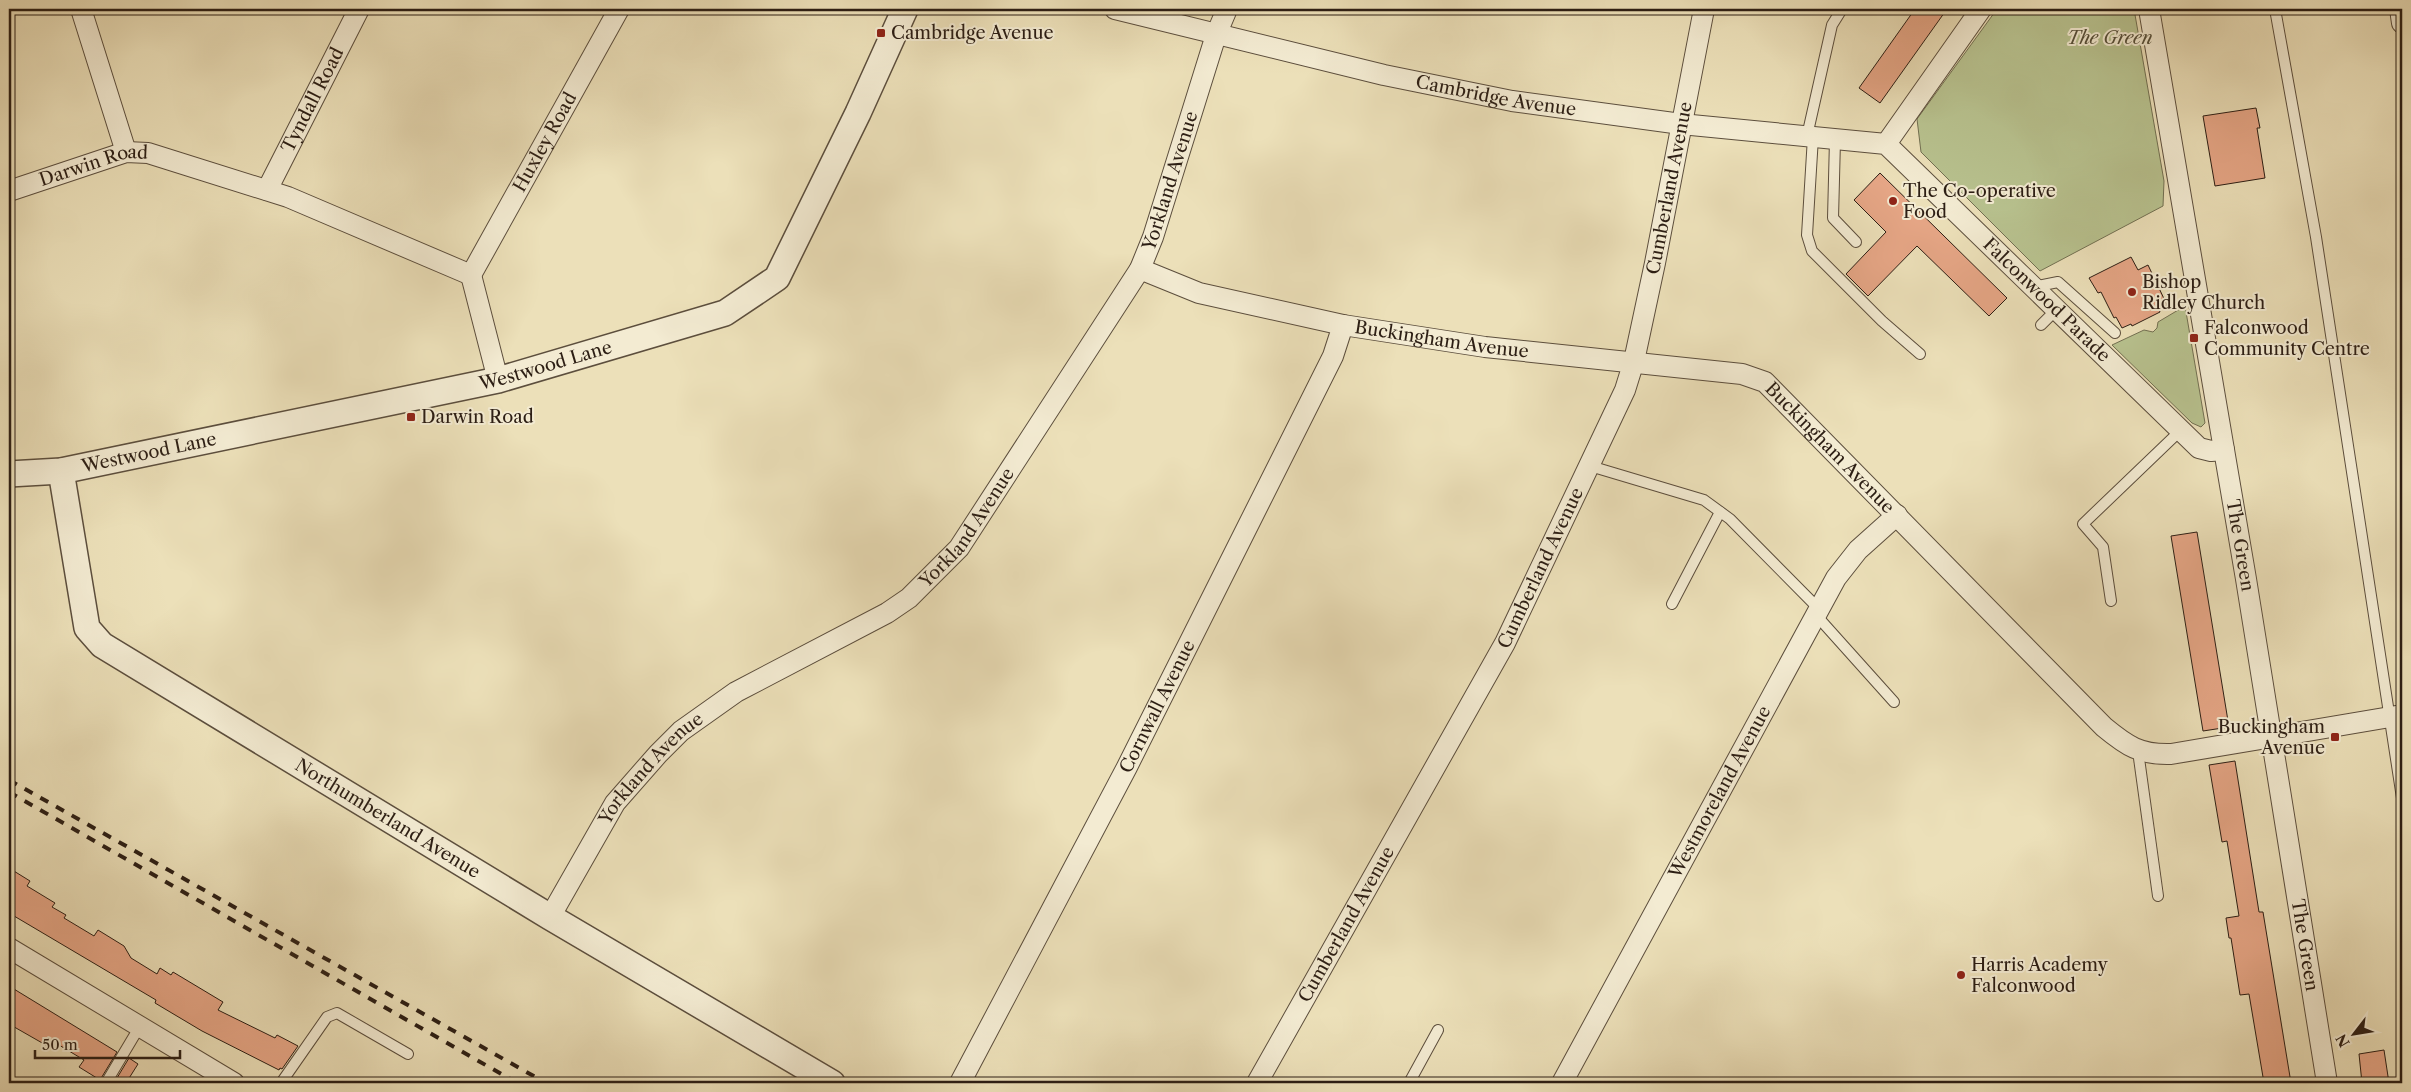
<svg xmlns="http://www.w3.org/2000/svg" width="2411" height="1092" font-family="'Libre Caslon Text',serif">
<rect width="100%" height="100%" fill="#ece0b9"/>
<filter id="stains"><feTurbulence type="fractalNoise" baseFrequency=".004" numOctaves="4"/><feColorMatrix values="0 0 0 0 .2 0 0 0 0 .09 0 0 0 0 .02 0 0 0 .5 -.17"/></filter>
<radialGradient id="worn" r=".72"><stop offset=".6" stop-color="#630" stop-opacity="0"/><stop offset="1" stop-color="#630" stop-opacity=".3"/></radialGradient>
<g fill="#b8c28f" stroke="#727052">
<polygon points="1997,9 2134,9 2164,181 2163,206 2040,271 1921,152 1917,119"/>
<polygon points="2185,306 2205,423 2201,427 2192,423 2112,345 2144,330 2153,332 2157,328 2158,322"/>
</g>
<g fill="#e6a686" stroke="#2c1e14">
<polygon points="1915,9 1947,9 1880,103 1859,88"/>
<polygon points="2256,108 2260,128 2257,128 2265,178 2215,186 2203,116"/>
<polygon points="1880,173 2007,298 1989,316 1917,246 1868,296 1846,274 1886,232 1854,200"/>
<polygon points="2131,257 2138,270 2148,265 2167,305 2159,309 2160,312 2132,326 2131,324 2122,328 2116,317 2114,318 2101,292 2098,293 2089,278"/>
<polygon points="2197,532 2229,727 2203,731 2171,536"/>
<polygon points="2235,761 2259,912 2263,912 2291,1083 2264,1083 2249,994 2240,995 2231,938 2229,938 2226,918 2239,916 2227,841 2222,842 2209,765"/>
<polygon points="9,868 30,881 27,886 55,903 52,907 66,915 64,918 94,936 98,930 124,946 131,958 157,974 160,968 171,975 173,972 223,1002 218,1010 275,1038 277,1035 298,1046 282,1069 280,1068 279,1070 202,1031 155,1003 156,1000 9,913"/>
<polygon points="9,986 117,1052 100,1080 79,1067 84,1060 54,1042 51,1048 9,1024"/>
<polygon points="2384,1050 2389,1083 2362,1083 2359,1054"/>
<polygon points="129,1058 138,1064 126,1083 114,1083"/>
</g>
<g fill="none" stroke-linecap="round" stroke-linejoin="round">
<defs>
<g id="service">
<polyline points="2275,9 2316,237 2402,798"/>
<polyline points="1807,136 1832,25 1842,9"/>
<polyline points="1813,137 1807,235 1812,251 1882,321 1920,354"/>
<polyline points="1835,140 1833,218 1856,242"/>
<polyline points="2033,287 2058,282 2115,333"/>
<polyline points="2041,325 2056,310"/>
<polyline points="1590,466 1704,500 1730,519 1819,609"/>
<polyline points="2111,601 2103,547 2083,524 2181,430"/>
<polyline points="1672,604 1720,512"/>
<polyline points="1816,615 1894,702"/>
<polyline points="2138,751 2158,896"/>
<polyline points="106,1083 140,1026"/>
<polyline points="281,1083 327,1017 337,1013 408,1054"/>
<polyline points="1409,1083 1438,1030"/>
</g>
<g id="minor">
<polyline points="81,9 126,152"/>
<path id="s1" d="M1115,9L1384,75L1512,101L1681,124L1886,144L2199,448L2211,451L2224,450"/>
<path id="s2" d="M2149,9L2246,579L2327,1083"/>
<polyline points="2400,9 2402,23"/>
<polyline points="1886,144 1981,9"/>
<path id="s3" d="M267,190L359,9"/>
<path id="s4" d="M9,191L126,152L148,153L288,197L471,275"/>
<path id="s5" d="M1140,269L1199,293L1343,325L1485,347L1742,374L1765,382L2104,727C2127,746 2140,755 2171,754L2402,715"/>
<path id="s6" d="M471,275L619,9"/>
<polyline points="471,275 498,380"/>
<path id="s7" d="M550,917L615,803L658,754L681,731L736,692L887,613L909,598L959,548L1140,269L1153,237L1216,35L1227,9"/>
<polyline points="9,948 234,1083"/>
<path id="s8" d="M960,1083L1127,767L1333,356L1343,325"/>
<path id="s9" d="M1257,1083L1505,643L1625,390L1634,361L1655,263L1704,9"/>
<path id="s10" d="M1562,1083L1836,578L1858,550L1897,515"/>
</g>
<g id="tertiary">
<path id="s11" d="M61,471L87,628L102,645L550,917L832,1083"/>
<path id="s12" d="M9,474L61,471L498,380L725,313L777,278L858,113L905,9"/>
</g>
</defs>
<use href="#service" stroke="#5c4e3d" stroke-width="12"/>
<use href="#minor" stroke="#5c4e3d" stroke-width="22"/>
<use href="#tertiary" stroke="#5c4e3d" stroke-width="28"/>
<use href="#service" stroke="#f3ebd2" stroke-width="10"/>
<use href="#minor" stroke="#f3ebd2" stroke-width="20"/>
<use href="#tertiary" stroke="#f3ebd2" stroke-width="25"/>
<g stroke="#2c1e14" stroke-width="4" stroke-dasharray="9 9" stroke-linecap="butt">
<polyline points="9,780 546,1083"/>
<polyline points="9,792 517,1083"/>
</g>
</g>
<g fill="#8f2418" stroke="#f3ebd2" stroke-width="2">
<rect x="876" y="28" width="10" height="10" rx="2.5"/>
<circle cx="1893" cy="201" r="5"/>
<circle cx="2132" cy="292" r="5"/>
<rect x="2189" y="333" width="10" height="10" rx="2.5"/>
<rect x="406" y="412" width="10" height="10" rx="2.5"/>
<rect x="2330" y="732" width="10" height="10" rx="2.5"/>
<circle cx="1961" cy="975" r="5"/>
</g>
<g text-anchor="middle" stroke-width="4" stroke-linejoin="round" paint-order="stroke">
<g font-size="18" fill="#2c1e14" stroke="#f3ebd2" text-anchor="start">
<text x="891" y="39">Cambridge Avenue</text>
<text x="1903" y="197">The Co-operative<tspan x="1903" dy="21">Food</tspan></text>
<text x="2142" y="288">Bishop<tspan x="2142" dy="21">Ridley Church</tspan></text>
<text x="2204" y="334">Falconwood<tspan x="2204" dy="21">Community Centre</tspan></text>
<text x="421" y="423">Darwin Road</text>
<text x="2325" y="733" text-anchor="end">Buckingham<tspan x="2325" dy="21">Avenue</tspan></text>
<text x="1971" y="971">Harris Academy<tspan x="1971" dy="21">Falconwood</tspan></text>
</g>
<g font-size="18" font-style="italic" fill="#564f39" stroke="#f3ebd2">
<text x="2110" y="44">The Green</text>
</g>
<g font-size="18" fill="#2c1e14" stroke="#f3ebd2">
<text dy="6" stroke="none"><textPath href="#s1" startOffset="391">Cambridge Avenue</textPath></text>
<text dy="6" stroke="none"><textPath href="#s3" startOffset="101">Tyndall Road</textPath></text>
<text dy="6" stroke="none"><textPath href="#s6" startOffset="152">Huxley Road</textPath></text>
<text dy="6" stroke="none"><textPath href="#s4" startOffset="89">Darwin Road</textPath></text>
<text dy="6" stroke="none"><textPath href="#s7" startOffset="990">Yorkland Avenue</textPath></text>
<text dy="6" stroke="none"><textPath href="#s9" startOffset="992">Cumberland Avenue</textPath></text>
<text dy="6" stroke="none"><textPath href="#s1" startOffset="1008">Falconwood Parade</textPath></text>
<text dy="6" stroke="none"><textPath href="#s5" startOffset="311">Buckingham Avenue</textPath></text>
<text dy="6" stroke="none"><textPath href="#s12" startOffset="548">Westwood Lane</textPath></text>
<text dy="6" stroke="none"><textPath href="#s5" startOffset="730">Buckingham Avenue</textPath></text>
<text dy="6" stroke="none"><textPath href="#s12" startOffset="142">Westwood Lane</textPath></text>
<text dy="6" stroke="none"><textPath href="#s7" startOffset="585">Yorkland Avenue</textPath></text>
<text dy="6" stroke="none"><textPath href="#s2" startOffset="544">The Green</textPath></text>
<text dy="6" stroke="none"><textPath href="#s9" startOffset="588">Cumberland Avenue</textPath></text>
<text dy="6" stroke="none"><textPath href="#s8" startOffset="425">Cornwall Avenue</textPath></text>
<text dy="6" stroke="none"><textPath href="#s7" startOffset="181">Yorkland Avenue</textPath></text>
<text dy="6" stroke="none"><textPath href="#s10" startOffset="331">Westmoreland Avenue</textPath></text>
<text dy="6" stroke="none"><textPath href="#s11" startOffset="516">Northumberland Avenue</textPath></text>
<text dy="6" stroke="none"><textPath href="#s9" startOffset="182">Cumberland Avenue</textPath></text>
<text dy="6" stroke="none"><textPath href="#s2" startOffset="949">The Green</textPath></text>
</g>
</g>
<rect width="2411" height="1092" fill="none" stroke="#ece0b9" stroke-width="30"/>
<rect x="10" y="10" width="2391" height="1072" fill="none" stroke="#2c1e14" stroke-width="2.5"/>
<rect x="15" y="15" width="2381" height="1062" fill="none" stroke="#2c1e14"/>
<g transform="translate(2354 1034) rotate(239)" stroke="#f3ebd2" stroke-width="4" paint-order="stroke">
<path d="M0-4L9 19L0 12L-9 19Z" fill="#2c1e14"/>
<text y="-8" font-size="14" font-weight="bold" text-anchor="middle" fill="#2c1e14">N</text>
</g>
<path d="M35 1050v8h145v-8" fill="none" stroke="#2c1e14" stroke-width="2.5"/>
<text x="42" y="1050" font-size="15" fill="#2c1e14" stroke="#f3ebd2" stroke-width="4" paint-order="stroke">50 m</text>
<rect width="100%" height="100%" filter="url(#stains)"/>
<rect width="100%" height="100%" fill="url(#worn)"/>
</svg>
